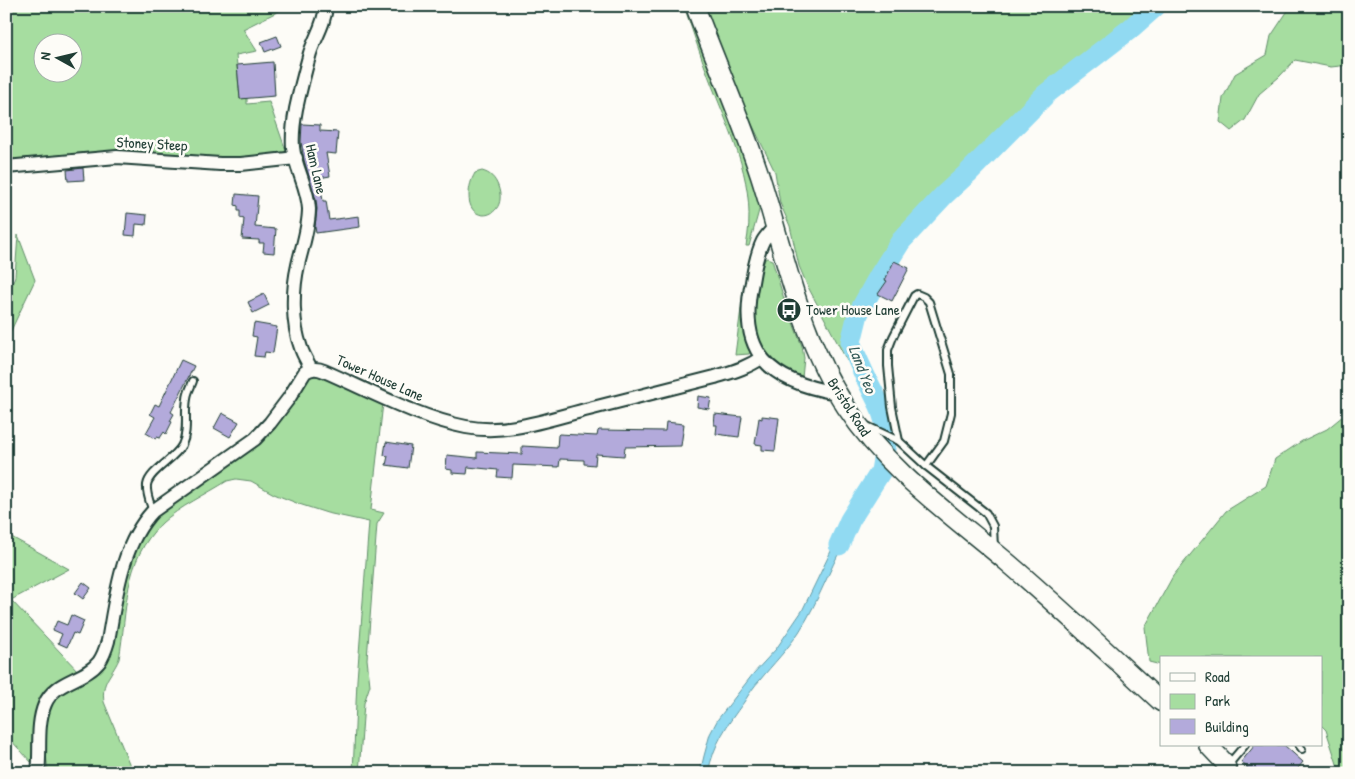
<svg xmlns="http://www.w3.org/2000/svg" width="1355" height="779" font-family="'Patrick Hand',sans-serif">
<rect width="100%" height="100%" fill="#fdfcf7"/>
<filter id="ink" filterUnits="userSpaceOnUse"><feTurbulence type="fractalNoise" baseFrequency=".02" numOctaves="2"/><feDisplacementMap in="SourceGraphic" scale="10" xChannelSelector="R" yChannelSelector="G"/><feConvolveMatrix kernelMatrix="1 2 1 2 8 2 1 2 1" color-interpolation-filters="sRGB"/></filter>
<g filter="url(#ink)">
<g fill="#a6dda0" stroke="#628d6a" fill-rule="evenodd">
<path d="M6,6H280L285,8L243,29L257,51L236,55L240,99L247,98V104L269,102L286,151L285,154L244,159L6,163ZM42,42H72V72H42Z"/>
<path d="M684,6H689L748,163L756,190L760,207L749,246H746C758,187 732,137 711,83C701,58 693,32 684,6Z"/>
<polygon points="702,6 1151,6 1109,41 1049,87 993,142 983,154 971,173 910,229 904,237 880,277 861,312 851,338 847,361 807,285 799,266 790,226 780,203 775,172 728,74"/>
<polygon points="1291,6 1349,6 1349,65 1331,67 1295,60 1279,77 1259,94 1245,120 1231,131 1220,122 1223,98 1235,74 1267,55 1271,36"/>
<path d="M482,171C490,173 495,178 498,186C510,218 468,227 469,195C469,187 471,180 475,173Z"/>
<polygon points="18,235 35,280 6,341 6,301 15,276"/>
<path d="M767,258L772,260L785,302L802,346L804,358L802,378C793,374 783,370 775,363C747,334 753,294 765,259Z"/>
<path d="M743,293C742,306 742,319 744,333C746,339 749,345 750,352L749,354L735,355Z"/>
<path d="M311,373L383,403L371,510L384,513L377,524L367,659L370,685L364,703L359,773H353L357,680L369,522L327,513L299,504L274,494L251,481L236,479L227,481C207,494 179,507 162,523C122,562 128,609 119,659C111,677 101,681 104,702L133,773H49C44,757 44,709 57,697C61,693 66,691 70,689C88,679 103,674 110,654L125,571L147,522L230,464Z"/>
<polygon points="1349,411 1349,773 1340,773 1326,730 1321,725 1321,658 1161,658 1161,665 1149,662 1145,627 1173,576 1226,511 1266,486 1275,459 1302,441 1327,429"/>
<polygon points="6,534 69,569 11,600 79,672 43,695 37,706 34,720 33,764 6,735"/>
</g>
<path fill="#91daf2" stroke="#639ba6" d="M847,518L855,524C833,558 821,598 799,632C787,650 773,664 760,680C754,686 749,694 744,702C727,725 714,743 708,773H700L704,756L710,734L718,719L753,674L776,649L802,611Z"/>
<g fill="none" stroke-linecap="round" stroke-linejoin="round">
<polyline stroke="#91daf2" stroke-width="21" points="839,545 850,520 881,471 888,431 880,406 865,376 852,347 851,342 858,314 879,276 901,241 944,195 968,173 1046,94 1130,29 1156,6"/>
</g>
<g fill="#b3aadb" stroke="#1f3d34">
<polygon points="277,36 281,46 265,52 261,42"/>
<polygon points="273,62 275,96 240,99 237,65"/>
<polygon points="302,124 320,125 320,131 338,132 336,154 326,153 330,176 319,178 323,201 326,201 329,220 359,216 360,227 316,233 315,227 317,209 316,200 304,160 301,142"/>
<polygon points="83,168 84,180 68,181 67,170"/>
<polygon points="236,194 258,196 255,227 276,229 274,253 263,252 264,243 259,243 259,240 242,239 244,219 240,218 240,211 238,211 238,206 235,205"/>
<polygon points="127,213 147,215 146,225 136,224 135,236 125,235"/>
<polygon points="894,261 909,268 892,301 878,294 887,281 885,280"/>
<polygon points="264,294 269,305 253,313 248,302"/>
<polygon points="254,323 277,327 273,353 265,352 264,357 254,356 257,337 252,336"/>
<polygon points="181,360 194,366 171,412 174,414 170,421 172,422 166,434 164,432 160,438 157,437 156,439 146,433 155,417 150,414 155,404 159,406"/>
<polygon points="698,396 711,398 709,409 697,407"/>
<polygon points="222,413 239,422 230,437 214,428"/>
<polygon points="715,414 742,417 739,437 716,434 717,425 714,425"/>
<polygon points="762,416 779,418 775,451 762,450 762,445 755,444 759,418 762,419"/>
<polygon points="666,422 684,424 681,446 625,447 624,456 596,454 595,465 584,464 584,460 560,459 559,467 513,465 512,478 497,477 498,470 468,467 467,474 452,473 452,470 446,469 447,455 477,458 477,452 522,454 522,446 557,448 558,435 559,434 597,436 598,431 599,430 665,431"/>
<polygon points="386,442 411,446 408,468 386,465 388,456 384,455"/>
<polygon points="83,582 91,588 83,599 75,593"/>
<polygon points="71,615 84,621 78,635 73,633 67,647 58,643 62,634 53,630 57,621 67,625"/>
<polygon points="1255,745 1284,745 1303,762 1294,773 1253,773 1241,762"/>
</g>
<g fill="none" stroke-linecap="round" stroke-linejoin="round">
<defs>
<g id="lane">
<polyline points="867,426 899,441 926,466 986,513 993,526 994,548"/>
<polyline points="899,441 892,407 888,366 888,350 893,337 914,296 917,294 924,297 929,302 951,374 951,413 944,441 926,466"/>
<path d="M153,511C150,503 146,494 147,485C149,471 175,459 182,445C189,430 184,415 187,399C187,393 191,387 193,381"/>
<polyline points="1299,745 1302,749"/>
<polyline points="1228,765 1245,745"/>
</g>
<g id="street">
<polyline points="6,167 117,157 220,164 241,164 296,158"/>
<path d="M775,226C771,231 766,236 763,241C757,253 754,269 752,282C737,353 770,382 837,393"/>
<path d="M311,369C308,362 303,355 301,348C292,324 292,291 298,265C302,247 309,228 309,209C308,187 295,168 293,147C292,135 294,120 296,109C300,90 305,71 310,53C315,38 325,23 326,6"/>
<path d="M38,773C41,750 36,725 45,704C55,680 84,681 99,662C104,655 106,648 108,641C116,597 121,545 153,511L255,439L270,423L289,398L305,372C312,368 317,368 324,371C368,390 419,418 466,427C507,435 549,419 589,409C631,398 673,388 715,377C731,372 747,368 761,358"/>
</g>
<g id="secondary">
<path d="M695,6C716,63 741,118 760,176C785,254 800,337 846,407C887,470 950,514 1007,562C1060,607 1110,655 1161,702"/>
<polyline points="1208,745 1225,763 1228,773"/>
</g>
</defs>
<use href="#lane" stroke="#1f3d34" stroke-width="10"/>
<use href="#street" stroke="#1f3d34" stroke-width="16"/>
<use href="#secondary" stroke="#1f3d34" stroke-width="21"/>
<use href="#lane" stroke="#fdfcf7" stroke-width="6"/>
<use href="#street" stroke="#fdfcf7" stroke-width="12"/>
<use href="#secondary" stroke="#fdfcf7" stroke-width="18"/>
</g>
</g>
<defs>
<symbol id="bus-disc" viewBox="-11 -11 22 22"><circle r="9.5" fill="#1f3d34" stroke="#fdfcf7"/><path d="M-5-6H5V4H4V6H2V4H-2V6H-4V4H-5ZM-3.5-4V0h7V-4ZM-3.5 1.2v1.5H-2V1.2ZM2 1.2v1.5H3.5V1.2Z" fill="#fff"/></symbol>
</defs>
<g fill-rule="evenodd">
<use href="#bus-disc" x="775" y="296" width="28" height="28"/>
</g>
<g text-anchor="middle" stroke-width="5" stroke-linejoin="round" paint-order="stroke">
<g font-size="15" fill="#1f3d34" stroke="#fdfcf7">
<text transform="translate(152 144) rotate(3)" y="5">Stoney Steep</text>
<text transform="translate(316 169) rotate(77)" y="5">Ham Lane</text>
<text transform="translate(380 378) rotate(24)" y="5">Tower House Lane</text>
<text transform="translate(849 407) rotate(57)" y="5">Bristol Road</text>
</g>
<g font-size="15" fill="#1f3d34" stroke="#fdfcf7" text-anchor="start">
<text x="806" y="315">Tower House Lane</text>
</g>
<g font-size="16" font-style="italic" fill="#365c5a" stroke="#fdfcf7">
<text transform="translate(863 369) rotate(69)" y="6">Land Yeo</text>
</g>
</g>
<rect width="1355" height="779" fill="none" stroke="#fdfcf7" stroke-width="25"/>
<rect x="12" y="12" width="1330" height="754" fill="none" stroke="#1f3d34" stroke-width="2" filter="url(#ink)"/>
<rect x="1160" y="656" width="162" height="90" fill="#fdfcf7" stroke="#a4b0a9"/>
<rect x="1170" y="673" width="25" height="8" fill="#fdfcf7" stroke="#a4b0a9"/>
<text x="1205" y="682" font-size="15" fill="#1f3d34">Road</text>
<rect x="1170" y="694" width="25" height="15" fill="#a6dda0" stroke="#a4b0a9"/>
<text x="1205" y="706" font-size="15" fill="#1f3d34">Park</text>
<rect x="1170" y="719" width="25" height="15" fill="#b3aadb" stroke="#a4b0a9"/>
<text x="1205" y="732" font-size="15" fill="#1f3d34">Building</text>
<g transform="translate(58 58) rotate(278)"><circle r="24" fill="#fdfcf7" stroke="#a4b0a9"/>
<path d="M0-4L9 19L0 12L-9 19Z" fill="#1f3d34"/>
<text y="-8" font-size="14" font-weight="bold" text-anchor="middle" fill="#1f3d34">N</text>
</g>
</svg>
